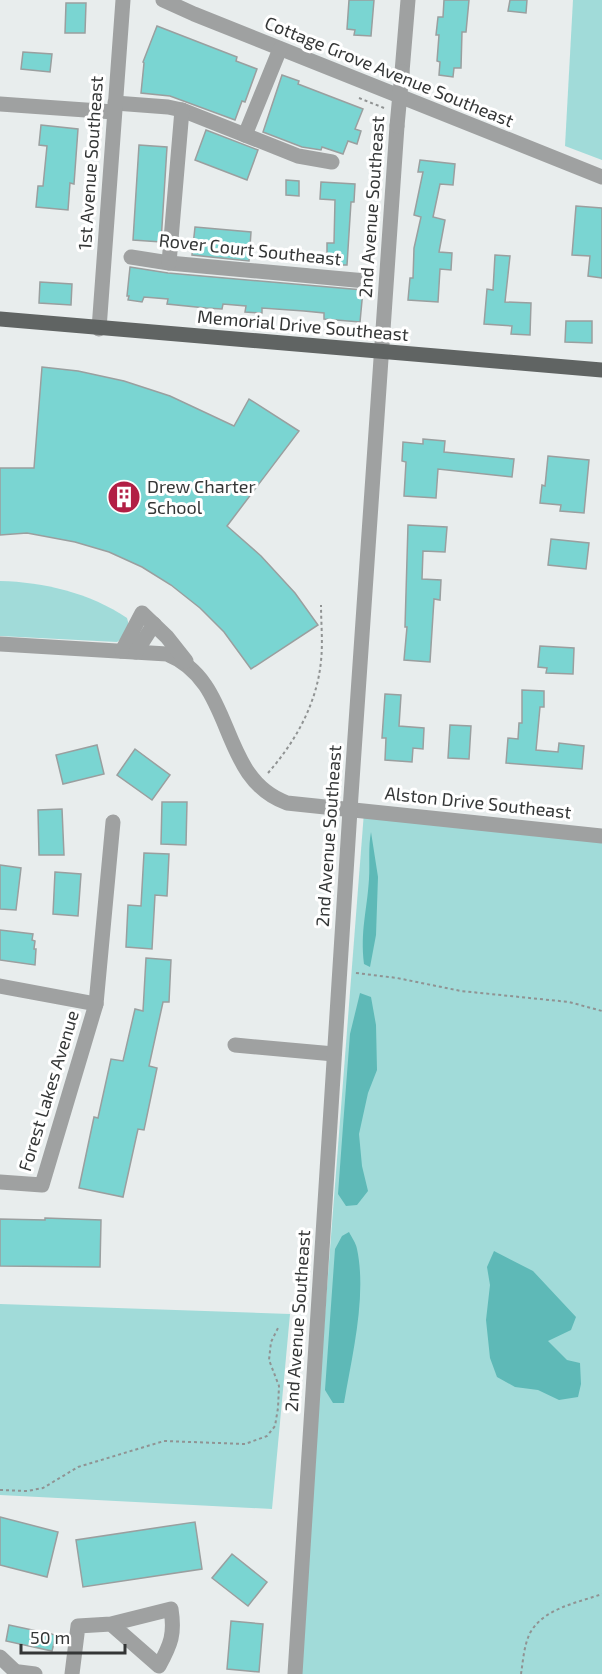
<svg xmlns="http://www.w3.org/2000/svg" width="602" height="1674" font-family="'Exo 2',sans-serif">
<rect width="100%" height="100%" fill="#e8eded"/>
<g fill="#a1dbd9">
<polygon points="573,0 602,0 602,160 565,146"/>
<path d="M0,581C44,582 90,593 127,618C131,628 125,636 117,642L0,636Z"/>
<polygon points="364,812 602,839 602,1674 297,1674"/>
<polygon points="0,1304 290,1314 272,1509 0,1495"/>
</g>
<g fill="#5eb9b7">
<path d="M371,832L378,877L376,935L370,967L364,964C360,931 367,911 369,879C370,863 368,848 371,832Z"/>
<polygon points="360,993 371,997 376,1025 377,1070 368,1093 359,1134 362,1166 368,1191 357,1205 346,1206 338,1194 343,1126 350,1034"/>
<path d="M349,1232C352,1238 356,1243 357,1249C367,1296 352,1356 344,1403H333L325,1390L335,1249L342,1236Z"/>
<polygon points="494,1251 533,1271 576,1317 571,1330 548,1341 567,1360 580,1363 581,1384 578,1397 559,1400 538,1390 515,1387 497,1377 490,1358 486,1320 490,1285 487,1267"/>
</g>
<g fill="#7ad5d2" stroke="#9a9f9f" stroke-width="1.5">
<polygon points="349,0 374,0 371,36 354,35 355,30 347,29"/>
<polygon points="444,0 469,0 466,32 462,32 461,68 454,68 453,77 439,75 440,62 437,61 439,35 436,35 438,17 443,17"/>
<polygon points="510,0 527,0 526,13 508,11"/>
<polygon points="66,3 86,3 85,33 65,33"/>
<polygon points="157,26 237,57 236,61 257,69 245,102 242,101 235,120 170,96 141,93 144,63 143,62"/>
<polygon points="23,52 52,54 50,72 21,69"/>
<polygon points="282,75 299,81 298,84 363,109 355,129 361,131 357,144 348,141 343,154 322,147 321,150 302,147 263,132"/>
<polygon points="41,125 78,129 74,184 70,183 68,210 36,207 38,186 43,186 47,146 39,145"/>
<polygon points="206,130 258,150 247,180 195,160"/>
<polygon points="139,145 167,147 161,242 133,240"/>
<polygon points="420,160 455,164 453,185 440,184 433,217 445,220 439,252 452,253 451,270 440,269 438,302 408,300 410,278 413,278 414,248 421,217 414,215 423,172 418,172"/>
<polygon points="286,180 299,181 299,196 286,195"/>
<polygon points="321,182 355,184 354,202 351,202 347,265 327,265 327,243 334,243 335,200 320,199"/>
<polygon points="576,206 602,208 602,278 588,276 590,256 572,255"/>
<polygon points="195,227 251,232 249,261 192,255"/>
<polygon points="495,255 510,256 505,302 531,303 530,335 511,334 512,326 484,324 487,289 493,290"/>
<polygon points="130,267 168,273 363,290 360,322 324,319 324,313 304,311 262,308 262,313 245,312 246,306 223,304 222,309 206,308 167,304 168,299 144,297 142,302 128,300 129,296 127,296"/>
<polygon points="40,282 72,284 71,305 39,303"/>
<polygon points="566,321 592,321 592,343 565,342"/>
<polygon points="42,367 78,371 124,381 170,396 234,426 249,399 299,431 227,526 261,556 295,593 318,625 251,669 224,632 200,608 171,585 142,567 109,552 75,542 27,533 0,535 0,468 34,468"/>
<polygon points="423,439 445,441 444,452 514,459 512,477 438,469 436,498 404,496 406,462 402,461 403,442 423,444"/>
<polygon points="548,456 589,460 584,513 560,511 561,505 540,503 542,485 545,486"/>
<polygon points="408,525 447,527 445,552 423,551 422,579 441,580 440,600 434,599 430,662 404,660 407,627 405,627"/>
<polygon points="551,539 589,543 586,569 548,565"/>
<polygon points="540,646 574,648 573,674 546,673 547,668 538,667"/>
<polygon points="522,690 544,691 544,707 540,707 536,750 558,752 559,743 584,746 582,769 506,763 508,738 518,739 519,723 522,723"/>
<polygon points="385,694 401,695 399,726 424,728 423,749 413,748 412,762 385,760 386,738 382,738"/>
<polygon points="450,725 471,726 469,759 448,758"/>
<polygon points="97,745 104,774 63,784 56,755"/>
<polygon points="135,749 170,775 152,800 117,775"/>
<polygon points="162,802 187,802 186,845 161,844"/>
<polygon points="62,809 64,855 39,855 38,810"/>
<polygon points="144,853 169,854 167,896 155,895 152,949 126,947 128,905 141,906"/>
<polygon points="0,865 21,868 16,910 0,909"/>
<polygon points="55,872 81,874 78,916 53,914"/>
<polygon points="0,930 33,934 32,940 35,941 34,949 36,949 35,965 0,960"/>
<polygon points="146,958 171,960 169,1002 163,1002 149,1066 157,1068 144,1130 138,1129 123,1197 79,1188 94,1117 98,1118 111,1059 123,1061 135,1009 143,1011"/>
<polygon points="45,1218 101,1220 100,1267 0,1266 0,1219 45,1220"/>
<polygon points="0,1517 58,1532 47,1577 0,1565"/>
<polygon points="195,1522 202,1569 83,1587 76,1540"/>
<polygon points="232,1554 267,1582 248,1606 212,1578"/>
<polygon points="231,1621 263,1624 259,1672 227,1669"/>
<polygon points="9,1625 56,1635 52,1651 6,1641"/>
</g>
<g fill="none" stroke-linecap="round" stroke-linejoin="round">
<g stroke="#909393" stroke-width="2" stroke-dasharray="3 3" stroke-linecap="butt">
<polyline points="359,98 384,108"/>
<path d="M268,773C296,741 317,703 321,661C323,642 321,623 321,605"/>
<polyline points="356,973 397,978 461,991 569,1002 602,1011"/>
<polyline points="0,1490 27,1491 43,1488 78,1467 164,1441 245,1444 267,1436 275,1426 278,1408 279,1386 269,1360 271,1342 279,1326"/>
<path d="M521,1674C523,1661 524,1645 530,1633C544,1608 577,1603 602,1594"/>
</g>
<g stroke="#9fa1a1" stroke-width="15">
<polyline points="163,0 194,14 602,177"/>
<polyline points="402,72 408,0"/>
<polyline points="115,103 168,107 182,110 298,156 332,162"/>
<polyline points="0,104 114,112"/>
<polyline points="245,135 280,49"/>
<polyline points="131,257 169,263 366,281"/>
<polyline points="169,263 182,110"/>
<polyline points="99,329 123,0"/>
<path d="M0,644L167,654C237,682 217,778 287,803L602,836"/>
<polyline points="122,651 142,613 167,637 186,661"/>
<polyline points="136,652 154,624"/>
<polyline points="0,986 96,1004"/>
<polyline points="235,1045 334,1054"/>
<polyline points="0,1182 42,1185 96,1004 113,822"/>
<polyline points="0,1657 18,1674"/>
<polyline points="19,1672 35,1674"/>
<path d="M72,1674L78,1626L111,1624L171,1609C175,1634 171,1644 159,1666L111,1624"/>
<polyline points="295,1674 350,810 397,126"/>
</g>
<polyline stroke="#606463" stroke-width="15" points="0,319 602,370"/>
<polyline stroke="#9fa1a1" stroke-width="15" points="397,126 402,72"/>
</g>
<defs>
<symbol id="building-disc" viewBox="-11 -11 22 22"><circle r="9.5" fill="#b21f45" stroke="#fff"/><path d="M-4-6H4V6H1V3H-1V6H-4ZM-2.5-4.3h1.7v1.8h-1.7ZM.8-4.3h1.7v1.8H.8ZM-2.5-1h1.7V.8h-1.7ZM.8-1h1.7V.8H.8Z" fill="#fff"/></symbol>
</defs>
<g fill-rule="evenodd">
<use href="#building-disc" x="105" y="478" width="38" height="38"/>
</g>
<g text-anchor="middle" stroke-width="6" stroke-linejoin="round" paint-order="stroke">
<g font-size="18" fill="#343636" stroke="#fff">
<text transform="translate(389 72) rotate(22)" y="6">Cottage Grove Avenue Southeast</text>
<text transform="translate(91 163) rotate(-86)" y="6">1st Avenue Southeast</text>
<text transform="translate(372 207) rotate(-86)" y="6">2nd Avenue Southeast</text>
<text transform="translate(250 250) rotate(6)" y="6">Rover Court Southeast</text>
<text transform="translate(303 326) rotate(5)" y="6">Memorial Drive Southeast</text>
<text transform="translate(478 803) rotate(6)" y="6">Alston Drive Southeast</text>
<text transform="translate(329 836) rotate(-86)" y="6">2nd Avenue Southeast</text>
<text transform="translate(49 1091) rotate(-73)" y="6">Forest Lakes Avenue</text>
<text transform="translate(298 1321) rotate(-86)" y="6">2nd Avenue Southeast</text>
</g>
<g font-size="18" fill="#343636" stroke="#fff" text-anchor="start">
<text x="147" y="493">Drew Charter<tspan x="147" dy="21">School</tspan></text>
</g>
</g>
<path d="M21 1644v9h104v-9" fill="none" stroke="#343636" stroke-width="3"/>
<text x="30" y="1644" font-size="18" fill="#343636" stroke="#ffffff" stroke-width="4.5" paint-order="stroke">50 m</text>
</svg>
